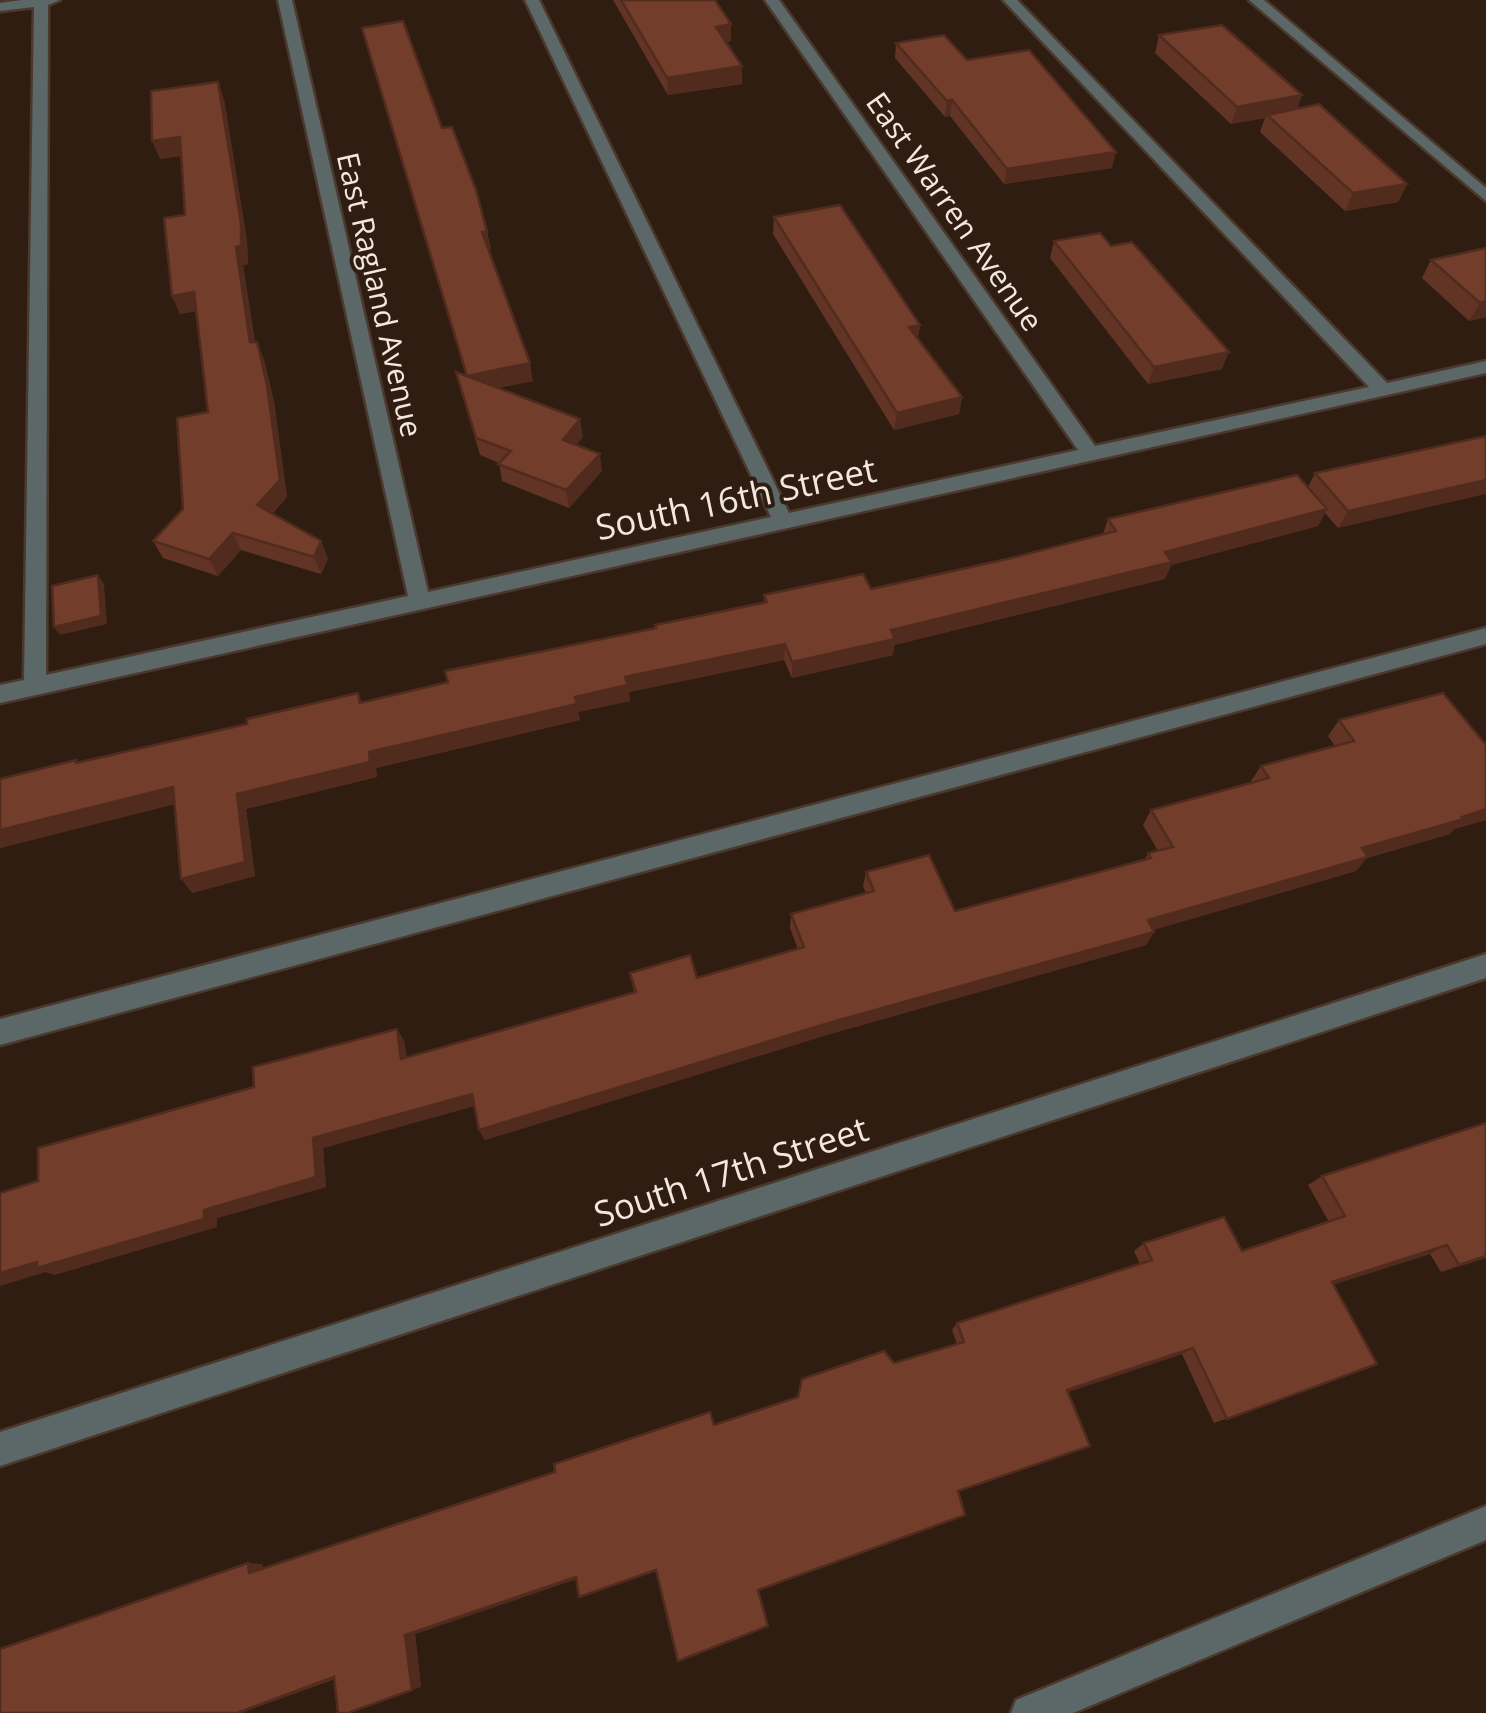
<svg xmlns="http://www.w3.org/2000/svg" width="1486" height="1713" font-family="'Open Sans',sans-serif">
<rect width="100%" height="100%" fill="#2f1d11"/>
<g fill="none" stroke-linecap="round" stroke-linejoin="round">
<defs>
<g id="minor">
<polygon points="22,0 60,0 48,5 46,675 408,596 278,0 292,0 428,592 771,517 525,0 539,0 789,513 1078,450 765,0 779,0 1095,446 1369,387 1003,0 1017,0 1387,383 1486,361 1486,373 0,703 0,685 24,680 34,7 0,11 0,3"/>
<polygon points="1249,0 1264,0 1486,188 1486,201"/>
<polygon points="1486,628 1486,644 0,1045 0,1019"/>
<polygon points="1486,954 1486,978 0,1466 0,1432"/>
<polygon points="1486,1506 1486,1540 1073,1713 1011,1713 1016,1700"/>
</g>
</defs>
<use href="#minor" stroke="#4b392e" stroke-width="5"/>
<use href="#minor" fill="#5b6867" fill-rule="evenodd"/>
</g>
<g fill="#623425">
<polygon points="613,0 715,0 731,24 731,41 726,42 742,84 668,95"/>
<polygon points="362,28 442,128 487,232 491,249 488,250 533,381 498,388 583,437 576,445 602,471 569,508 502,481 499,463 480,455 456,372 466,376"/>
<polygon points="1159,35 1297,109 1407,184 1398,202 1345,211 1260,132 1265,118 1231,124 1155,53"/>
<polygon points="896,43 967,60 1112,168 1004,184 950,116 945,117 895,58"/>
<polygon points="224,99 247,241 248,264 243,265 255,342 264,360 274,402 287,497 272,514 321,541 328,559 321,574 241,550 218,576 163,558 153,541 183,509 208,412 196,311 180,314 172,296 185,215 181,156 160,159"/>
<polygon points="774,217 920,325 918,338 962,397 959,414 894,430 773,234"/>
<polygon points="1054,241 1222,369 1148,384 1050,258"/>
<polygon points="1486,248 1486,317 1469,321 1422,278 1431,260"/>
<polygon points="1486,436 1338,528 1325,513 1318,526 1171,565 1165,579 894,645 893,655 792,678 784,660 629,692 630,701 578,712 580,720 376,768 377,777 246,809 255,876 192,893 175,804 0,848 0,779 247,724 358,693 362,703 448,682 655,628 764,602 764,595 871,589 1007,559 1103,534 1108,519 1308,487 1315,473"/>
<polygon points="1339,720 1486,745 1486,820 1454,829 1450,834 1367,858 1356,871 1153,930 1154,932 1146,945 830,1034 485,1140 479,1130 474,1106 323,1148 326,1187 217,1218 217,1227 54,1275 46,1272 38,1181 254,1087 397,1029 404,1041 407,1058 634,992 630,973 697,978 798,949 790,928 791,914 866,893 863,886 866,872 955,911 1145,860 1148,853 1158,851 1143,825 1151,810 1252,782 1251,781 1261,766 1335,746 1328,736"/>
<polygon points="1322,1176 1486,1258 1441,1272 1430,1254 1333,1284 1377,1364 1214,1423 1182,1354 1068,1392 656,1571 584,1596 576,1579 415,1634 421,1687 335,1679 241,1713 262,1564 263,1568 714,1425 894,1363 957,1344 952,1330 957,1323 1140,1264 1134,1251 1144,1243 1242,1251 1329,1222 1308,1185"/>
</g>
<g fill="#502b1e">
<polygon points="731,24 731,41 717,44 716,27"/>
<polygon points="742,66 742,84 668,95 667,78"/>
<polygon points="218,82 224,99 247,241 248,264 243,265 257,360 250,342 236,247"/>
<polygon points="1302,95 1296,113 1267,115 1265,118 1231,124 1237,107"/>
<polygon points="952,100 950,116 945,117 947,101"/>
<polygon points="180,137 187,155 160,159 152,141"/>
<polygon points="1116,152 1112,168 1004,184 1007,169"/>
<polygon points="1407,184 1398,202 1345,211 1353,193"/>
<polygon points="482,232 487,232 491,249 486,250"/>
<polygon points="194,292 202,310 180,314 172,296"/>
<polygon points="1486,301 1486,317 1469,321 1480,303"/>
<polygon points="920,325 917,342 909,327"/>
<polygon points="257,342 264,360 274,402 287,497 265,522 257,505"/>
<polygon points="1229,352 1222,369 1148,384 1154,367"/>
<polygon points="530,363 533,381 472,393 467,376"/>
<polygon points="962,397 959,414 894,430 897,413"/>
<polygon points="580,419 583,437 566,457 563,440"/>
<polygon points="600,454 602,471 569,508 566,490"/>
<polygon points="1486,480 1486,494 1338,528 1348,511"/>
<polygon points="1327,509 1318,526 1171,565 1165,579 894,645 893,655 792,678 792,662 891,630 1165,552"/>
<polygon points="233,533 241,550 218,576 209,559"/>
<polygon points="321,541 328,559 321,574 314,557"/>
<polygon points="98,575 104,584 107,624 60,635 54,627"/>
<polygon points="785,644 784,660 629,692 630,701 578,712 580,720 376,768 377,777 246,809 255,876 192,893 181,879 237,794 369,752 575,697 625,677"/>
<polygon points="173,787 184,801 0,848 0,830"/>
<polygon points="1486,809 1486,820 1454,829 1450,834 1367,858 1356,871 1139,934 1148,920 1362,848"/>
<polygon points="1154,932 1146,945 830,1034 485,1140 479,1130 832,1022"/>
<polygon points="397,1029 404,1041 409,1071 401,1059"/>
<polygon points="472,1094 478,1105 323,1148 326,1187 217,1218 217,1227 54,1275 46,1272 0,1286 0,1273 204,1210 313,1138"/>
<polygon points="1447,1245 1430,1254 1317,1290 1332,1282"/>
<polygon points="1486,1256 1486,1258 1441,1272 1459,1265"/>
<polygon points="1193,1348 1182,1354 1058,1395 1067,1390"/>
<polygon points="248,1563 262,1564 263,1573 249,1573"/>
<polygon points="576,1577 580,1578 415,1634 421,1687 348,1713 405,1635"/>
<polygon points="346,1674 241,1713 237,1713 334,1677"/>
</g>
<g fill="#723d2b" stroke="#502b1e" stroke-width="2.5">
<polygon points="621,0 715,0 731,24 716,27 742,66 667,78"/>
<polygon points="403,21 442,128 452,127 476,190 487,232 482,232 530,363 467,376 362,28"/>
<polygon points="1222,25 1302,95 1237,107 1159,35"/>
<polygon points="944,35 967,60 1029,50 1116,152 1007,169 952,100 947,101 896,43"/>
<polygon points="218,82 241,223 241,246 236,247 250,342 257,342 267,385 280,480 257,505 321,541 314,557 233,533 209,559 153,541 183,509 177,418 208,412 194,292 172,296 164,218 185,215 180,137 152,141 151,91"/>
<polygon points="1319,104 1407,184 1353,193 1267,115"/>
<polygon points="840,205 920,325 909,327 962,397 897,413 774,217"/>
<polygon points="1100,233 1111,246 1132,242 1229,352 1154,367 1054,241"/>
<polygon points="1486,248 1486,301 1480,303 1431,260"/>
<polygon points="456,372 580,419 563,440 600,454 566,490 498,464 511,451 476,438"/>
<polygon points="1486,436 1486,480 1348,511 1315,473"/>
<polygon points="1297,475 1327,509 1165,552 1172,562 891,630 895,639 792,662 785,644 625,677 628,685 575,697 577,704 369,752 370,762 237,794 245,862 181,879 173,787 0,830 0,779 76,760 76,763 247,724 247,719 358,693 360,703 448,682 445,671 656,628 655,625 767,602 764,595 863,574 871,589 1007,559 1116,531 1108,519"/>
<polygon points="98,575 101,616 54,627 52,586"/>
<polygon points="1443,693 1486,745 1486,809 1462,817 1464,819 1362,848 1368,857 1148,920 1154,932 832,1022 479,1130 472,1094 313,1138 316,1177 204,1210 204,1219 37,1268 37,1262 0,1273 0,1193 38,1181 38,1148 254,1087 253,1067 397,1029 401,1059 636,992 630,973 690,955 697,978 804,947 791,914 874,891 866,872 929,855 955,911 1151,858 1148,853 1173,847 1151,810 1269,778 1261,766 1354,741 1339,720"/>
<polygon points="1486,1123 1486,1256 1459,1265 1447,1245 1332,1282 1377,1364 1227,1419 1193,1348 1067,1390 1090,1446 958,1491 965,1515 758,1590 768,1626 678,1661 656,1570 579,1597 576,1577 405,1635 412,1690 348,1713 338,1713 334,1677 237,1713 0,1713 0,1649 248,1563 249,1573 555,1472 554,1464 710,1412 714,1425 798,1397 802,1379 884,1351 894,1363 964,1342 957,1323 1152,1260 1144,1243 1224,1217 1242,1251 1345,1216 1322,1176"/>
</g>
<g text-anchor="middle" stroke-width="8" stroke-linejoin="round" paint-order="stroke">
<g font-size="30" fill="#f4e7df" stroke="#2f1d11">
<text transform="translate(954 212) rotate(55)" y="10">East Warren Avenue</text>
<text transform="translate(379 295) rotate(77)" y="10">East Ragland Avenue</text>
</g>
<g font-size="35" fill="#f4e7df" stroke="#2f1d11">
<text transform="translate(736 499) rotate(-12)" y="12">South 16th Street</text>
<text transform="translate(731 1172) rotate(-18)" y="12">South 17th Street</text>
</g>
</g>
</svg>
